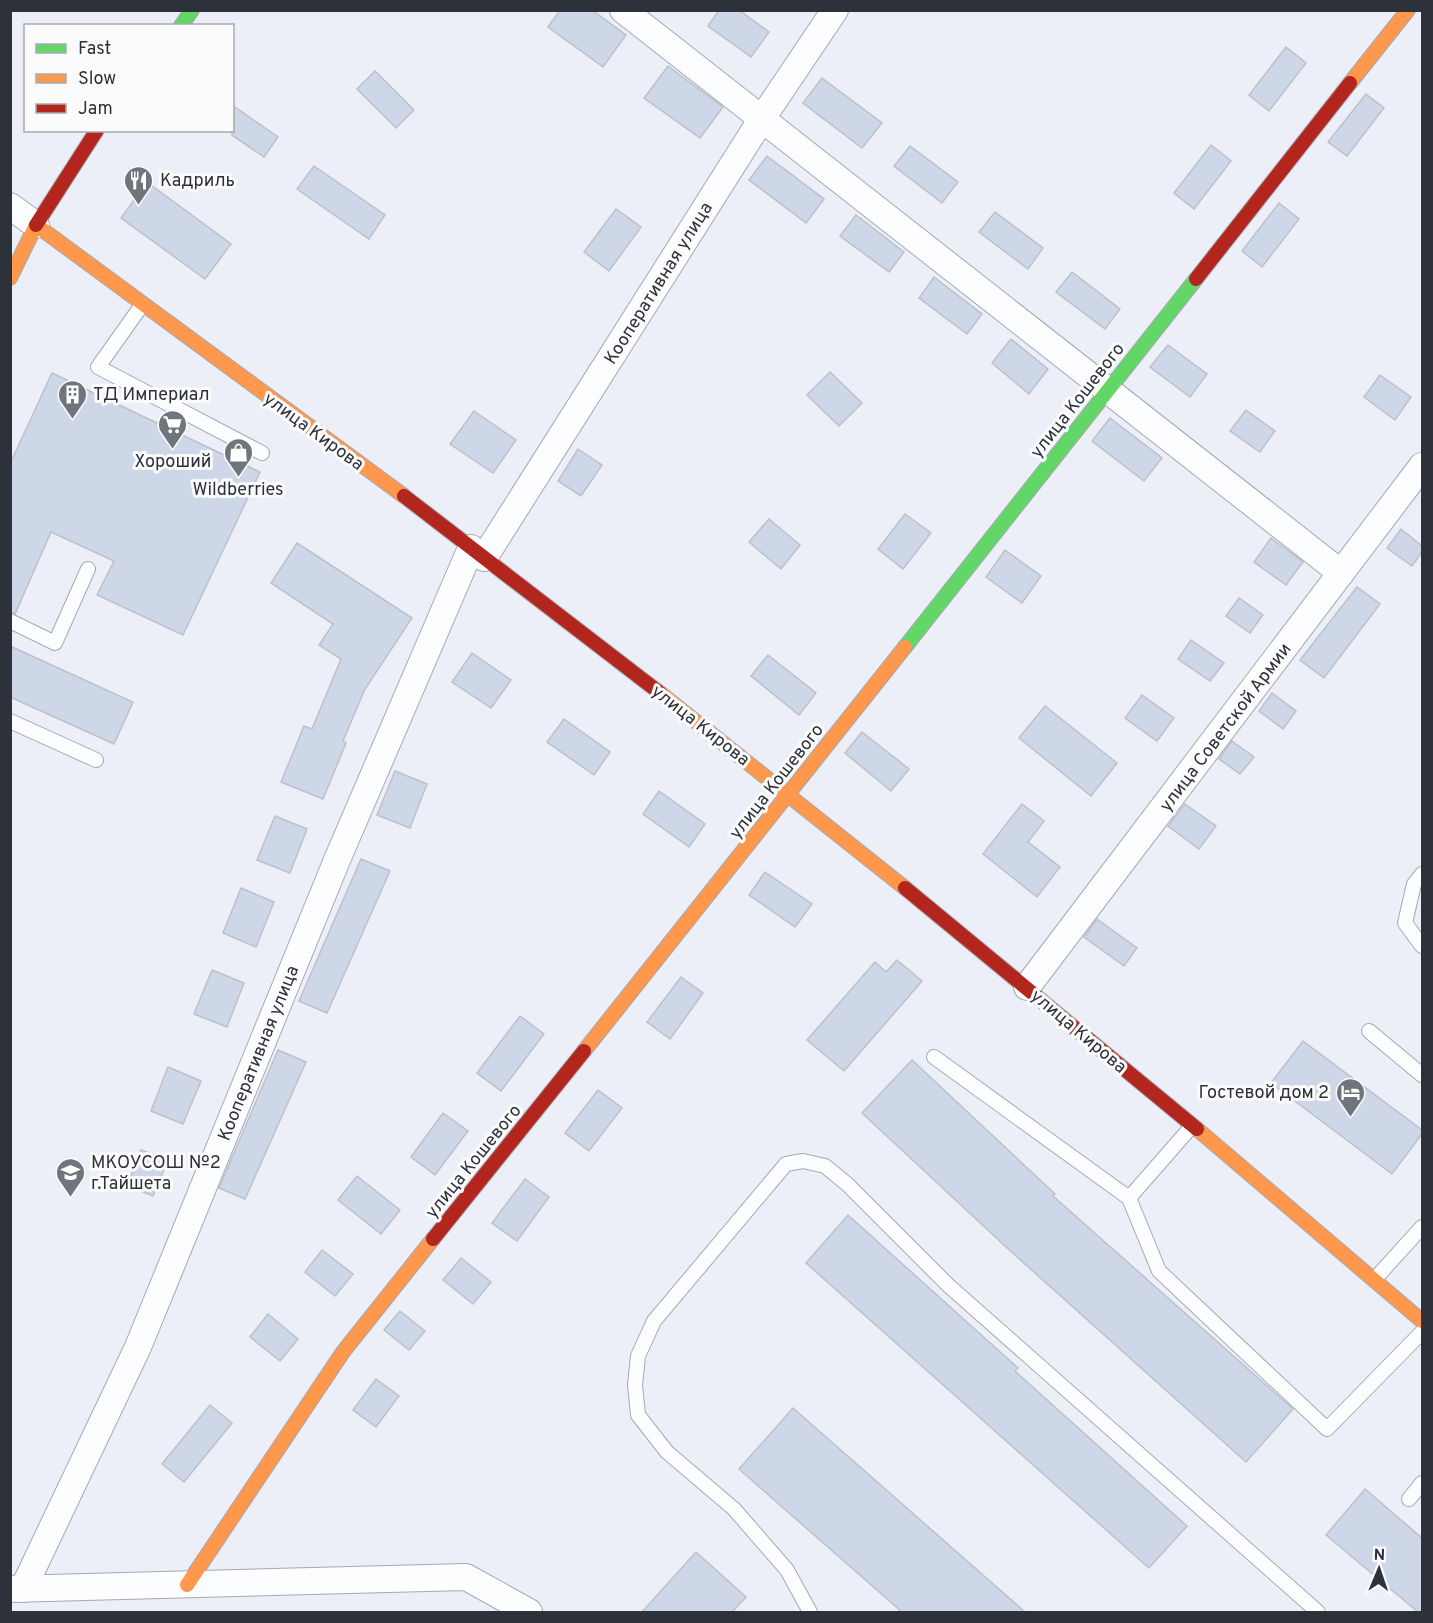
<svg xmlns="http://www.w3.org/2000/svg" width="1433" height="1623" font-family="Overpass,sans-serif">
<rect width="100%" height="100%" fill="#eceff7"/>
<g fill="#ced7e7" stroke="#bdc0c8" stroke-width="1.5">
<polygon points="560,10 592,10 626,35 603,67 548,27"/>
<polygon points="719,10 739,10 769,32 751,57 708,26"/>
<polygon points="1286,47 1306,63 1269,111 1249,95"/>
<polygon points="668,66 723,107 700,138 644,98"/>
<polygon points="375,71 414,110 396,128 357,89"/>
<polygon points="822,78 882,123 862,148 803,103"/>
<polygon points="1366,94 1384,108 1347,156 1328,142"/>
<polygon points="232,105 278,137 264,157 232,135"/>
<polygon points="1211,145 1231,161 1194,209 1174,193"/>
<polygon points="910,146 958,182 942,203 894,166"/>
<polygon points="767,156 824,199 806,223 749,180"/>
<polygon points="314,166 385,215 369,239 297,189"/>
<polygon points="147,182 231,244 205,279 121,218"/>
<polygon points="1279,203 1299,219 1262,267 1242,251"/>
<polygon points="616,209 641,227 609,271 584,252"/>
<polygon points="995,212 1043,248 1028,269 979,232"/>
<polygon points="856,215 904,252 889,272 840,236"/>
<polygon points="1072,272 1120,309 1105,329 1056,292"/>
<polygon points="934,277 982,314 967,334 919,298"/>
<polygon points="1011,339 1048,369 1029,394 992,363"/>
<polygon points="1168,345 1207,374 1190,397 1150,367"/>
<polygon points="830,372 862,403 839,426 807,395"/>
<polygon points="52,373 260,472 183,635 97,595 114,561 51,532 15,614 10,612 10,464"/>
<polygon points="1380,375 1411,397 1395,420 1364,397"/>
<polygon points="1246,410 1275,431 1260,452 1230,431"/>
<polygon points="474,411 516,440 493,473 450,444"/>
<polygon points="1110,418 1162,458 1144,481 1092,441"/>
<polygon points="578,449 602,465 581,496 558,481"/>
<polygon points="905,514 931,533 903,569 878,549"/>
<polygon points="769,519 800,545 781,569 749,542"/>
<polygon points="1401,529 1422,546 1422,552 1412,566 1387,548"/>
<polygon points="1271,538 1303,562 1286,585 1254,562"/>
<polygon points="297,543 412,618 365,689 343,741 346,743 323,799 281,782 304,726 312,729 341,659 319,645 333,624 271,583"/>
<polygon points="1005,550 1041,576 1022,603 986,577"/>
<polygon points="1357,587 1380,604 1324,678 1300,660"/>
<polygon points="1239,598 1263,615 1250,633 1226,616"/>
<polygon points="1191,640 1224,663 1210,681 1178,659"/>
<polygon points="10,646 133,702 114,744 10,697"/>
<polygon points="472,653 511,680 491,708 452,682"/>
<polygon points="768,655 816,693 799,715 751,676"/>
<polygon points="1272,693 1296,711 1283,729 1259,711"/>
<polygon points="1142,695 1174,718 1157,741 1125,718"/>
<polygon points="1045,706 1117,763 1091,796 1019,738"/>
<polygon points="564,719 610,752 594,775 547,742"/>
<polygon points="862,732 909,769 891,791 845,753"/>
<polygon points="1232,741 1254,757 1240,774 1219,759"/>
<polygon points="395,771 427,784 410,828 377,815"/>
<polygon points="659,791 705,824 689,847 643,814"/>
<polygon points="1022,804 1044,821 1028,842 1060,867 1037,897 983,854"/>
<polygon points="1185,804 1216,826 1199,849 1168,826"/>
<polygon points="275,816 307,829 290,873 257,860"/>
<polygon points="361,859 390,871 327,1013 299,1001"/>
<polygon points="765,872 812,904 795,927 749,895"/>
<polygon points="241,888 274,902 256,947 223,933"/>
<polygon points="1097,919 1137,948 1124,966 1084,937"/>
<polygon points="897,960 922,981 844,1071 807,1040 875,962 886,972"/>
<polygon points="212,970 244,983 227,1027 194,1014"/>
<polygon points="681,977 703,993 670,1039 647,1022"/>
<polygon points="520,1016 544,1034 501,1091 477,1073"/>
<polygon points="1303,1041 1422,1130 1422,1134 1392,1174 1271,1083"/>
<polygon points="278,1050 306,1062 245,1199 219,1188"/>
<polygon points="912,1060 1055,1194 1053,1196 1293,1409 1246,1462 1006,1247 862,1113"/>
<polygon points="168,1067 201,1081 183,1124 151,1111"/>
<polygon points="598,1090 622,1108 589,1151 565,1133"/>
<polygon points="443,1113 468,1131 435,1175 411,1157"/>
<polygon points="141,1150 168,1160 153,1196 127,1185"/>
<polygon points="357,1176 400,1210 381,1234 338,1200"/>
<polygon points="525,1179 549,1197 517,1241 492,1223"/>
<polygon points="848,1215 1018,1368 1015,1371 1187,1526 1149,1568 806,1263"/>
<polygon points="322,1250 353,1274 335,1296 305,1272"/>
<polygon points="461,1258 491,1282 473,1304 443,1280"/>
<polygon points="400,1311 425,1331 409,1350 384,1330"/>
<polygon points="268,1314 298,1339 280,1361 250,1337"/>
<polygon points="376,1379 399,1396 376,1427 353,1410"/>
<polygon points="210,1405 232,1423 184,1482 162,1464"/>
<polygon points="793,1408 1025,1612 902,1612 739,1469"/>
<polygon points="1365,1489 1422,1538 1422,1612 1418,1612 1326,1535"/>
<polygon points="696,1552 746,1597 732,1612 642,1612"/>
</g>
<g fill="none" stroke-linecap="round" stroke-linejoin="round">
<defs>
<g id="lane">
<polyline points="142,305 98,367 262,453"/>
<polyline points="10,621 55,643 88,569"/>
<polyline points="10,721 96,760"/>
<polyline points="1422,874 1414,884 1405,923 1422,946"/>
<polyline points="1369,1031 1422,1075"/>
<polyline points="934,1057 1129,1198 1159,1271 1327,1429 1422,1332"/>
<polyline points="1129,1198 1192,1126"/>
<polyline points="1374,1280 1422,1227"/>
<polyline points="1409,1499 1422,1483"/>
<polyline points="810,1612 787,1570 734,1509 667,1452 638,1415 635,1385 638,1356 654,1321 786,1164 803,1161 825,1166 847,1184 949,1286 1318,1612"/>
</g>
<g id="street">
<polyline points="623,10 1341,573"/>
<polyline points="10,206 36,225"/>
<polyline points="484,558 761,120 835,10"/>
<polyline points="1027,987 1422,466"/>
<polyline points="10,1589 466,1577 529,1612"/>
<polyline points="23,1589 138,1347 337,860 471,548"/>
</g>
<g id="fast">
<polyline points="181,26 192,10"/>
<polyline points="905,647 1196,279"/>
</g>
<g id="slow">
<polyline points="1350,83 1408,10"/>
<polyline points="10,278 36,225 404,496"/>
<polyline points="660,693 905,888"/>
<polyline points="584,1051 905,647"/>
<polyline points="1197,1129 1422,1321"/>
<polyline points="187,1585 343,1352 433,1239"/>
</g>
<g id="jam">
<polyline points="36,225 97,130"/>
<polyline points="1196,279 1350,83"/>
<polyline points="404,496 660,693"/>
<polyline points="905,888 1197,1129"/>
<polyline points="433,1239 584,1051"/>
</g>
</defs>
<use href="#lane" stroke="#a6a9b0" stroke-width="16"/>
<use href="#street" stroke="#a6a9b0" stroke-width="28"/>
<use href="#fast" stroke="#a6a9b0" stroke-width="16"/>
<use href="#slow" stroke="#a6a9b0" stroke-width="16"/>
<use href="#jam" stroke="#a6a9b0" stroke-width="16"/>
<use href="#lane" stroke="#fcfdfe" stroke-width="14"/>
<use href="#street" stroke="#fcfdfe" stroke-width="26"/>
<use href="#fast" stroke="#63d668" stroke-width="14"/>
<use href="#slow" stroke="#ff974d" stroke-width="14"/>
<use href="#jam" stroke="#b3261e" stroke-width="14"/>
</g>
<defs>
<symbol id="restaurant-pin" viewBox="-11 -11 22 30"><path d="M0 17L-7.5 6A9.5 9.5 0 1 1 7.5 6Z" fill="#70747c" stroke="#fbfbfb"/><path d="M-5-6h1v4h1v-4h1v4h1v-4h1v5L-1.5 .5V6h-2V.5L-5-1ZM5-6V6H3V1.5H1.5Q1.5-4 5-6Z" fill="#fff"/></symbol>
<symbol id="building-pin" viewBox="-11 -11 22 30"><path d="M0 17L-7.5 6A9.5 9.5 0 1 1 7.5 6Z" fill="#70747c" stroke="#fbfbfb"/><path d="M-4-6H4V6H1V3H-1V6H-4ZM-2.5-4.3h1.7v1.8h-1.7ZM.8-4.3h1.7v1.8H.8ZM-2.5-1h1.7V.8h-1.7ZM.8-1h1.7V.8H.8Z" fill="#fff"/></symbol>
<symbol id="supermarket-pin" viewBox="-11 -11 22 30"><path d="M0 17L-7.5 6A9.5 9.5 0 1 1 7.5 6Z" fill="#70747c" stroke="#fbfbfb"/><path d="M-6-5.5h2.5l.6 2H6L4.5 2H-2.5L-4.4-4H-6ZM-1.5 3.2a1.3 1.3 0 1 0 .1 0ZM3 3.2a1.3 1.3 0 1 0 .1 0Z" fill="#fff"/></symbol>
<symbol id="shop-pin" viewBox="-11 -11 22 30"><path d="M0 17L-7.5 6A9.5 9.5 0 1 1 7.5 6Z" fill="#70747c" stroke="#fbfbfb"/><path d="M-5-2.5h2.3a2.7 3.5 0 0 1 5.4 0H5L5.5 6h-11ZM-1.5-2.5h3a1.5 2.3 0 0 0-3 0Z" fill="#fff"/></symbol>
<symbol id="hotel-pin" viewBox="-11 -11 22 30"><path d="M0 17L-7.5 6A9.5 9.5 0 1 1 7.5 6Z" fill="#70747c" stroke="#fbfbfb"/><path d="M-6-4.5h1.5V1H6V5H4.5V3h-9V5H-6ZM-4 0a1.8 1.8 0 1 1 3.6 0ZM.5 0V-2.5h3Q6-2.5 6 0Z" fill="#fff"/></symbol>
<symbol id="school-pin" viewBox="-11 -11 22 30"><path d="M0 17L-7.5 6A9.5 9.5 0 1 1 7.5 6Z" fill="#70747c" stroke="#fbfbfb"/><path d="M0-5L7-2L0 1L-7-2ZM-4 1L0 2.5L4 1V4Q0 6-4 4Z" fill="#fff"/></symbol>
</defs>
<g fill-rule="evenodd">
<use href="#restaurant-pin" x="122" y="164" width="33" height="45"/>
<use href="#building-pin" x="56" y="378" width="33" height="45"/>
<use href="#supermarket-pin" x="156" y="408" width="33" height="45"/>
<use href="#shop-pin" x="222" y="436" width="33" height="45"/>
<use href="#hotel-pin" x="1334" y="1076" width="33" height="45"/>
<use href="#school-pin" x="54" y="1156" width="33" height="45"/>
</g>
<g text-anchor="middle" stroke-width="6" stroke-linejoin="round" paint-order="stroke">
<g font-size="18" fill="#2d313a" stroke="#fbfbfb" text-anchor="start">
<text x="160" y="186">Кадриль</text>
<text x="93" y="400">ТД Империал</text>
<text x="173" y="467" text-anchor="middle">Хороший</text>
<text x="238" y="495" text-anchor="middle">Wildberries</text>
<text x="1329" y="1098" text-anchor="end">Гостевой дом 2</text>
<text x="91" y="1168">МКОУСОШ №2<tspan x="91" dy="21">г.Тайшета</tspan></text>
</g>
<g font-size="18" fill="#2d313a" stroke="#fbfbfb">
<text transform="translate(658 283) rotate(-58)" y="6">Кооперативная улица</text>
<text transform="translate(1077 400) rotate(-52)" y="6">улица Кошевого</text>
<text transform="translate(314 431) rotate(36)" y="6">улица Кирова</text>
<text transform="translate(701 725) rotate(38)" y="6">улица Кирова</text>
<text transform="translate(1225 727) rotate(-53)" y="6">улица Советской Армии</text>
<text transform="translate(776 781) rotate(-52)" y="6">улица Кошевого</text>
<text transform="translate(1079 1031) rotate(40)" y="6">улица Кирова</text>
<text transform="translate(258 1053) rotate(-68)" y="6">Кооперативная улица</text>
<text transform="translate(473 1161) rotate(-51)" y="6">улица Кошевого</text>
</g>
</g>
<rect width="1433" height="1623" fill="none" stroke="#2d313a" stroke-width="24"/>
<rect x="24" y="24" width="210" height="108" fill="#fbfbfb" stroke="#a9aaae" stroke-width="1.5"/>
<rect x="36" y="44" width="30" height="9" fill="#63d668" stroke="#a9aaae" stroke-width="1.5"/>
<text x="78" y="54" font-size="18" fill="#2d313a">Fast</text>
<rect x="36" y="74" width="30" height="9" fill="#ff974d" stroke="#a9aaae" stroke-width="1.5"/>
<text x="78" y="84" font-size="18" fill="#2d313a">Slow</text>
<rect x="36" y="104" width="30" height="9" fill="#b3261e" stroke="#a9aaae" stroke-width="1.5"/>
<text x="78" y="114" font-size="18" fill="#2d313a">Jam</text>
<g transform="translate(1379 1569) rotate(2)" stroke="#fbfbfb" stroke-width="4.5" paint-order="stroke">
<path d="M0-4.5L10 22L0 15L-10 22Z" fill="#2d313a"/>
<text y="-9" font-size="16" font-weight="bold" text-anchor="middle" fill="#2d313a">N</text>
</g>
</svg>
